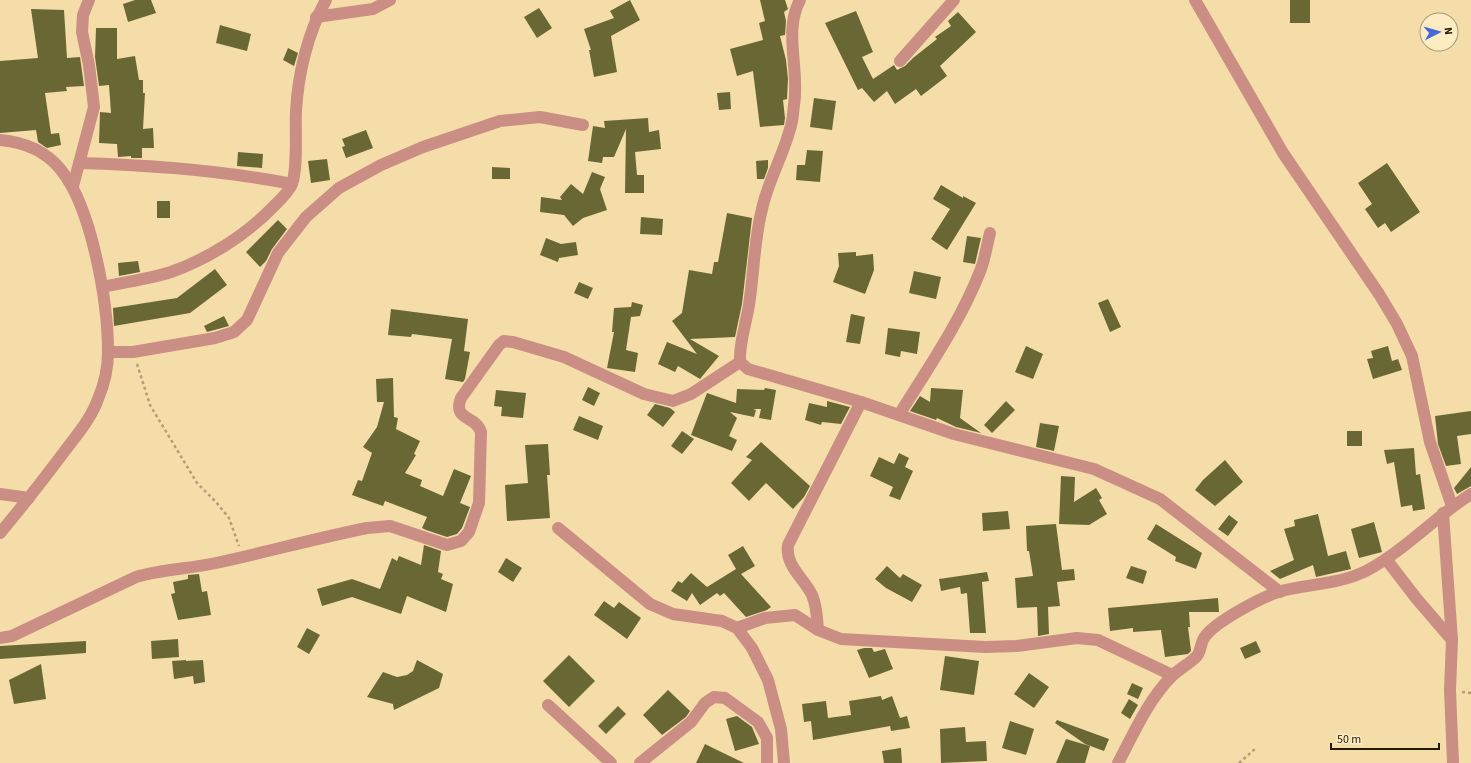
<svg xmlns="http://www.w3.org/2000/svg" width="1471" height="763" font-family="'Source Sans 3',sans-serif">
<rect width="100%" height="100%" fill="#f4dda8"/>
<g fill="#696835">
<polygon points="135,0 151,0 156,13 128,22 123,4"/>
<polygon points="630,0 640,20 611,36 617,72 594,77 589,50 591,50 584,29 614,18 610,11"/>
<polygon points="760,0 785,0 788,9 784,12 786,21 785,35 780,36 786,60 788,79 787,99 783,100 785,118 784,125 760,127 753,71 737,76 730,49 763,40 759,23 765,21"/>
<rect x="1290" y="0" width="20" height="23"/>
<polygon points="539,8 552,28 537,38 524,17"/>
<polygon points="31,9 64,10 67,58 80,57 84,86 66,87 67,91 45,93 51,134 59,133 61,145 47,148 38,142 36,130 0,133 0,61 38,58"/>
<polygon points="856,11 873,52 862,57 873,79 894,65 897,70 905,66 913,58 937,39 935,37 951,26 948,21 958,12 976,32 940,66 947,76 921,96 916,89 895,104 887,91 874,102 862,88 858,90 825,23"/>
<polygon points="220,25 251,34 247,51 216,43"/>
<polygon points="96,28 117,28 117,59 135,56 139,80 143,80 143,93 145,93 143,129 153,128 154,148 142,148 142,158 131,158 131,156 118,157 117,144 99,143 100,112 111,113 109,85 99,86 95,57"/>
<polygon points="288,48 298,53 294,66 283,60"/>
<polygon points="730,92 731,109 719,110 717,93"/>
<polygon points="814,98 836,101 832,130 810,127"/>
<polygon points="648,118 649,132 659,130 661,149 635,152 637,175 644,175 644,193 625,193 626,129 614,157 603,157 602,163 588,161 593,126 605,128 604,121"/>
<polygon points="366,130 373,148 346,158 342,147 345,146 342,139"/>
<polygon points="807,150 823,151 820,182 796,180 797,165 805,165"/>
<polygon points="238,152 263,154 262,168 237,166"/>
<polygon points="327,159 330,180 311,183 308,161"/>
<polygon points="768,160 768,168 764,179 757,179 756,161"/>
<polygon points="1387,163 1420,212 1391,232 1385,223 1378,228 1365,209 1372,204 1358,183"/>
<polygon points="492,167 510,168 510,179 492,179"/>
<polygon points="592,172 605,177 600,189 607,210 583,218 573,226 564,215 540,212 541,197 562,200 560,197 571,184 583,194"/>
<polygon points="941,185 963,198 963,196 976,203 947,250 931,239 950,209 933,199"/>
<rect x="157" y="201" width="13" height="17"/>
<polygon points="727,213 752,218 742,304 735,337 690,339 719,356 700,379 678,366 675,372 658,364 667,342 697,354 672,321 682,313 689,270 712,274 714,262 718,262"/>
<polygon points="641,217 663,219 662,235 640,234"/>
<polygon points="278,220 287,229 272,249 266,261 260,267 246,252"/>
<polygon points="967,236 981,238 975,264 963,262"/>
<polygon points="546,238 561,244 576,242 578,255 559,258 558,262 540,255"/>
<polygon points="856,252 856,256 873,254 874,270 865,294 833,282 839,266 838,253"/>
<polygon points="138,261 140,272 119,276 118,263"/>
<polygon points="215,269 227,285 190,313 114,326 113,308 177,298"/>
<polygon points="914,271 941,277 936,299 909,293"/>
<polygon points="579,282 593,288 588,299 574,293"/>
<polygon points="1108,299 1121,327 1110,332 1098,303"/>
<polygon points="632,302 643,305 640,316 631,317 626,350 638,353 635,372 607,368 614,332 612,332 614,308 631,307"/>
<polygon points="391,309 468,319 464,351 470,352 465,379 463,382 445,379 452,339 412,334 411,337 388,335"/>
<polygon points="851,314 865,317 860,344 846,342"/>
<polygon points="224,316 229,326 207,332 204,326"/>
<polygon points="888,328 920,332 917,354 901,351 900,357 885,354"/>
<polygon points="1026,346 1043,354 1033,379 1015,372"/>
<polygon points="1388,346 1392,361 1398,359 1402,370 1373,379 1367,359 1373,358 1371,351"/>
<polygon points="393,378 394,417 398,418 396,429 420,441 414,454 416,455 405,473 422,480 420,486 443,496 454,469 471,476 460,503 470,507 462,528 457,534 447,537 426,530 422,528 427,517 385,501 383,506 352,495 358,480 362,481 372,453 363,447 377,427 384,402 377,402 376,379"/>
<polygon points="588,387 600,393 594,406 582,400"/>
<polygon points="765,388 776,390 771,420 759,418 761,409 753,409 756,410 754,417 730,412 737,418 729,436 737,440 732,451 691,435 707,393 736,403 737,389 764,390"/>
<polygon points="931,388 963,390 960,418 981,433 956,427 937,418 936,420 910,411 920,396 930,402"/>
<polygon points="496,390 526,393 523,418 501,416 502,407 494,406"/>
<polygon points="827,401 850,407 841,424 822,422 821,425 805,420 809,403 827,407"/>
<polygon points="1006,401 1015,410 992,433 984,425"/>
<polygon points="655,404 670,408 675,412 663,427 647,415"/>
<polygon points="1471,411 1471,434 1457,436 1461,464 1446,466 1438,444 1435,416"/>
<polygon points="579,416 603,426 598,440 573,430"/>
<polygon points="1040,423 1059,426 1054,451 1036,447"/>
<polygon points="682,431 694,439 682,454 671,446"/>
<rect x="1347" y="431" width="15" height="15"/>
<polygon points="761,442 810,486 804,497 793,509 766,483 749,501 731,483 752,460 746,457"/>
<polygon points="548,444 550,475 547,475 550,518 507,521 505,485 528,483 525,445"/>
<polygon points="1414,448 1416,475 1420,474 1425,509 1413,511 1412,505 1401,507 1394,462 1387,464 1384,450"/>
<polygon points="899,453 909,458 905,467 913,471 900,500 889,496 893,487 870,476 879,457 894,464"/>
<polygon points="1225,460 1243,482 1215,506 1195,490 1203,480"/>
<polygon points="1471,467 1471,486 1457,494 1454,488"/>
<polygon points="1061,476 1075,477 1074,502 1096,488 1102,498 1099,500 1107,514 1089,525 1059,524"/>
<polygon points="1008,511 1010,529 983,531 982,513"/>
<polygon points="1318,514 1328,556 1346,551 1351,569 1316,577 1313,565 1280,579 1270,571 1294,560 1284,529 1295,526 1294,520"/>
<polygon points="1229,515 1238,522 1228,536 1218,529"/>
<polygon points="1374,522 1382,552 1359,558 1351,529"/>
<polygon points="1056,524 1062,570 1074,569 1075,580 1057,582 1060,606 1048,607 1049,634 1038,636 1037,607 1017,608 1015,578 1033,576 1029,551 1027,551 1026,526"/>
<polygon points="1156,524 1202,553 1196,569 1175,561 1176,557 1147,539"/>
<polygon points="424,545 441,551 438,572 443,574 441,579 453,584 446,612 407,596 401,614 352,597 322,606 317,589 352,579 380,589 392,558 397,561 399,556 421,565"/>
<polygon points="743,546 755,566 741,574 771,607 767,610 746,617 724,593 720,596 717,593 700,605 692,593 687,601 671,591 678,581 682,583 691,573 707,587 736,569 728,555"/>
<polygon points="506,558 522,568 513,582 498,572"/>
<polygon points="887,566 900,578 903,574 922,585 912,602 886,588 875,579"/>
<polygon points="1131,566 1147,571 1143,584 1126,578"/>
<polygon points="987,572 989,581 982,582 986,633 970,633 967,593 961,594 960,587 941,591 939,579"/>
<polygon points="199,574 202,592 207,591 211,615 178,620 171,594 175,593 173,582 188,579 188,575"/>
<polygon points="1218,598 1219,612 1189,612 1190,627 1188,627 1191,651 1188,654 1165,657 1161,630 1133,632 1133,628 1110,631 1108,608"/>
<polygon points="604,601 614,608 619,602 641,618 627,639 594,615"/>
<polygon points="307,628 320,635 309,654 297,647"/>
<polygon points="178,639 179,657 152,659 151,641"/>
<polygon points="86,641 86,653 0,659 0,646"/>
<polygon points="1256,641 1261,652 1245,659 1240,648"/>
<polygon points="864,648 872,648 874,652 885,649 893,669 869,678 857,650"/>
<polygon points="569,655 595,681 569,707 543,681"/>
<polygon points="945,656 979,661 974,695 940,690"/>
<polygon points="186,660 186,661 203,660 205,682 194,684 193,676 174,679 172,661"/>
<polygon points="417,660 443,674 439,688 394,710 393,704 367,697 383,672 397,677 407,675 413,671"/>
<polygon points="41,664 46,699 14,704 9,680"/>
<polygon points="1029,673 1049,687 1034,708 1014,694"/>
<polygon points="1132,683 1143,688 1138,699 1127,694"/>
<polygon points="668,690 690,711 686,717 662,735 643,715"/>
<polygon points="881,696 882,700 892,696 900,718 907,716 910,728 891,731 890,726 813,740 811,721 804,722 802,704 826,701 828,718 851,715 849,701"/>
<polygon points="1129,699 1138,705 1130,719 1121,713"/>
<polygon points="618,706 626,714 606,734 598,726"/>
<polygon points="737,716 752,727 759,744 735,751 726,719"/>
<polygon points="1057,720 1109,739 1104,751 1085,744 1055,723"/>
<polygon points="1010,721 1034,729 1026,755 1002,748"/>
<polygon points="965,727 966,742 986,741 987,761 941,763 940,729"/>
<polygon points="1066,739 1090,746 1085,763 1056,763"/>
<polygon points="705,744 713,748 744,763 696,763"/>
<polygon points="901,748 902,763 884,763 882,751"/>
</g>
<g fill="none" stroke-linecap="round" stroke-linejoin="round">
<g stroke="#b19f75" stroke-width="2.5" stroke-dasharray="3 3" stroke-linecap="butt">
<polyline points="137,364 150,405 197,483 216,502 229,518 239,546"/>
<polyline points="1462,692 1471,693"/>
<polyline points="1239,763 1256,748"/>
</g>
<g stroke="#ca8e85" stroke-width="12">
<path d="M800,0C783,31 800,71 794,105C793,112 793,121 790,129C783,156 768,181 762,209C754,240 754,273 749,305C746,324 739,343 740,362L748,369L861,402L954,434L1094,469L1160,499L1280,592"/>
<polyline points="1195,0 1283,153 1379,294 1397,324 1412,356 1430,442 1452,506"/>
<polyline points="316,17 373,9 390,0"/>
<polyline points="900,61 954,0"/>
<path d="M0,140C23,142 46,151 61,170C92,208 108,303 108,352C108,367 104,385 98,399C91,419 76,436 64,452C43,480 22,507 0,533"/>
<path d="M79,163C151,165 221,170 292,184"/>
<polyline points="73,186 94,107 89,65 82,32 83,15 89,0"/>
<path d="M103,287C125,282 149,279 171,272C208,259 246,235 273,207C279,201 289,192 292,184C298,168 295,129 296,111C298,74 308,32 326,0"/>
<polyline points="108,352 133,352 215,338 234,332 247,320 278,253 306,217 339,188 381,165 423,147 500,121 540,117 583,125"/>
<path d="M899,415C928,368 961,321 981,269C985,258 987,245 990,233"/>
<polyline points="0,494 29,498"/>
<polyline points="1443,513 1452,640 1450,690 1453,763"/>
<polyline points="558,528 650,604 673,614 722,621 737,628 752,648 768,680 781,729 784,763"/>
<polyline points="1386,559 1416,598 1452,640"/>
<polyline points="737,628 765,618 795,615 818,630 841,639 985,647 1017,646 1077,638 1098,640 1172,675"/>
<path d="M818,630C817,619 817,606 812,595C804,578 785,566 788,545L861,402"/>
<path d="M0,638L12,636L136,577C162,569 189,569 216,563C267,552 317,538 367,528L390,526L447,545L461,541L469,532L479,503L481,432C476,415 452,421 461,398L499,345L504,341L513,342L564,357L644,394L673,401L691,394L740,362"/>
<polyline points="548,705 611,763"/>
<polyline points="640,763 691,722 705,703 714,697 725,698 758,722 767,738 767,763"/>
<path d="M1118,763C1134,733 1148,700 1172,676C1179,669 1189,664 1196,657C1201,653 1200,644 1204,638C1214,622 1262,597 1281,591C1309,584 1340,584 1366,571C1404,551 1435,517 1471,494"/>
</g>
</g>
<g transform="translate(1439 32) rotate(84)"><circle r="19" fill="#fdebc1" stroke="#a59776"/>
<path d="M0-3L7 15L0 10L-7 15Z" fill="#4668db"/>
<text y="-6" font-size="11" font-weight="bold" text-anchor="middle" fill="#221a06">N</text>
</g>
<path d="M1331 743v6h108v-6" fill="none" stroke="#221a06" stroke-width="2"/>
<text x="1337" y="743" font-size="12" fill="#221a06" stroke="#fdebc1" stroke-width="3" paint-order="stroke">50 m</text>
</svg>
